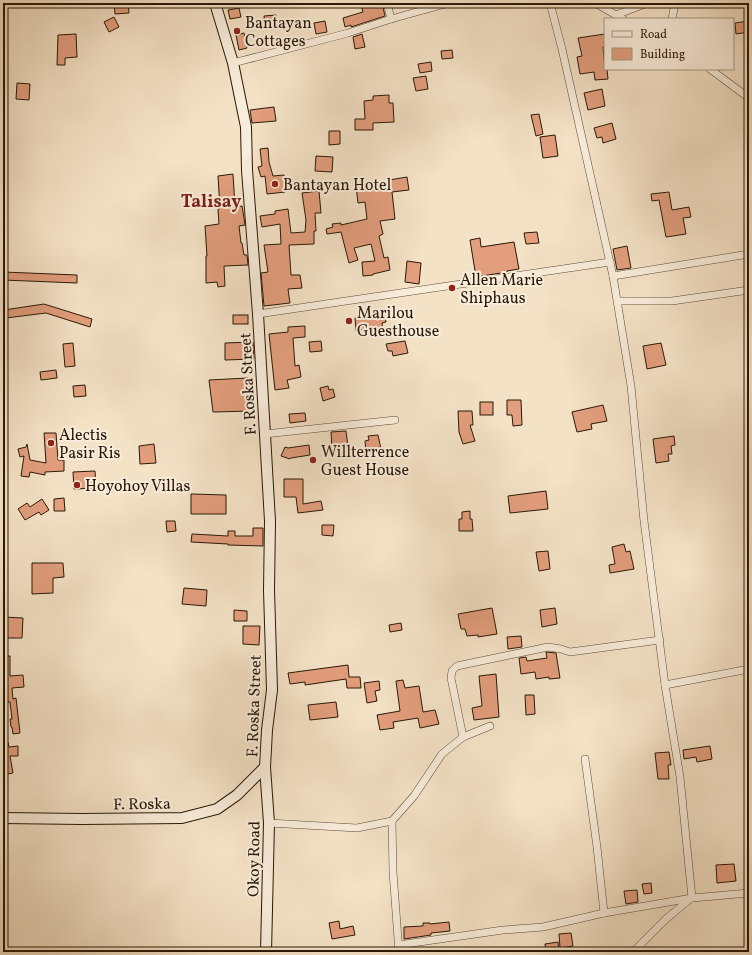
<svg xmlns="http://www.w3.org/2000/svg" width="752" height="955" font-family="Vollkorn,serif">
<rect width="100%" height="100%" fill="#f4e2c6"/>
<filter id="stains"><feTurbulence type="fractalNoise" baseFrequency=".005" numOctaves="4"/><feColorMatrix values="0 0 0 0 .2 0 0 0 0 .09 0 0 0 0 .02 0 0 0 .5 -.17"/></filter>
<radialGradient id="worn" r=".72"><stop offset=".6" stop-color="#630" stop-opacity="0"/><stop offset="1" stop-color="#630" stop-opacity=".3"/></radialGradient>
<g fill="#e39e7d" stroke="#291807">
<polygon points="114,3 128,3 129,13 115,14"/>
<polygon points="369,3 382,3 385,16 351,27 351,25 345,27 343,18 363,12 361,5"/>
<polygon points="239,8 241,17 230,19 228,10"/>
<polygon points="276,15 277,28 265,29 264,16"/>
<polygon points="114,17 119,27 109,32 104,22"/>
<polygon points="325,21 327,32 316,34 314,23"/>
<polygon points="749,21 749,32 736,34 735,23"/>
<polygon points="244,33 247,48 239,50 236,35"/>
<polygon points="76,34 77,57 65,58 65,65 57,65 58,35"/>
<polygon points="362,34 365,47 355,49 353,37"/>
<polygon points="605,34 605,47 603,47 605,69 607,69 608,79 595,80 594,72 580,74 577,57 582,56 578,38"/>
<polygon points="452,50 453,58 442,59 441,51"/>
<polygon points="431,62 432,71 420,73 418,64"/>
<polygon points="426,76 428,89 416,91 413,78"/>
<polygon points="17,83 30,84 29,100 16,99"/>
<polygon points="602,89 605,106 588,110 584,93"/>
<polygon points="389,95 389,103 393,103 394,122 373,123 373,130 355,130 355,119 365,119 364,101 373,100 373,96"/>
<polygon points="274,107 276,121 252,123 250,110"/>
<polygon points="539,114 543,134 536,136 531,115"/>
<polygon points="612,123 616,139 603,143 602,137 597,138 594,128"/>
<polygon points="329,131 340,131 340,144 329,145"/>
<polygon points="555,135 558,156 543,158 540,137"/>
<polygon points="268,148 269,162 273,176 284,175 285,192 267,194 265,176 261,177 258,167 262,166 260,149"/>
<polygon points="316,156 333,157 332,172 315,171"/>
<polygon points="233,174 235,207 242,206 244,218 245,225 239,226 241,243 242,243 244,255 247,255 248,265 224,266 225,286 218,287 217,282 206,283 206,256 207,256 205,226 219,224 218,209 220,208 218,176"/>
<polygon points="407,177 409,190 392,192 395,219 380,221 383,234 379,236 384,258 388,257 390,270 373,274 373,275 363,276 362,262 375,261 371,244 354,248 358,260 349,263 341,232 327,234 326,229 333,227 332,224 341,223 341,225 367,219 365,202 358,203 356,186 389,182 389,180"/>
<polygon points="319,191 321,213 315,213 316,231 314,231 314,244 289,245 291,275 300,275 302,288 288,289 290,303 264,306 261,273 268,272 264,245 281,244 280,224 262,227 260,216 275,214 275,211 288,209 291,233 305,232 306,220 302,193"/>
<polygon points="669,192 672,210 689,207 691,217 683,218 686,234 666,237 659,200 652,201 651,194"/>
<polygon points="537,232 539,243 526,244 524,233"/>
<polygon points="480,238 481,247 514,242 519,269 507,271 507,272 476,277 470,240"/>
<polygon points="627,246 631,268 617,270 613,249"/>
<polygon points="407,261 421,263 419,284 405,282"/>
<polygon points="3,272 77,275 77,283 3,280"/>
<polygon points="44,304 92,319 90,327 46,313 6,318 4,310"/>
<polygon points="384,310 386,322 382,323 383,333 372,335 371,328 356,331 355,318 368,316 368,313"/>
<rect x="233" y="315" width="15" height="9"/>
<polygon points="305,326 305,337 293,338 295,366 299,365 301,377 287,380 289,388 275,390 269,334 288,332 288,327"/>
<polygon points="321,341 322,351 310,352 309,342"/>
<polygon points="405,341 408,353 393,356 392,351 388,351 386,344"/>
<polygon points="253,342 254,359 225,360 225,343"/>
<polygon points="73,343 75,366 65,367 63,344"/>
<polygon points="661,343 666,365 647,369 643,346"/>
<polygon points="56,370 57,378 41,380 40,372"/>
<polygon points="248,378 252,411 213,412 209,380"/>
<polygon points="85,385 86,396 74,397 73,386"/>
<polygon points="328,386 329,390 333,389 335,397 323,401 320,388"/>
<polygon points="507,400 521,400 522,425 513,426 512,415 507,415"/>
<rect x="480" y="402" width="13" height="13"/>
<polygon points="603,405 607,421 591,424 592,429 577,432 572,412"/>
<polygon points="458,411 472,411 473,425 470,425 475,441 463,444 459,432"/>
<polygon points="305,413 306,421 290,423 289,414"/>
<polygon points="346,431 348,447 332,449 331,432"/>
<polygon points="44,433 56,433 58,460 64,460 64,471 45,472 45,475 30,472 29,477 21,476 24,456 20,457 18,449 26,447 27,444 30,460 46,463"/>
<polygon points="378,435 381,449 366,451 365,441 369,440 368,436"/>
<polygon points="674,436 675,445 671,446 672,454 668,454 669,461 656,463 653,439"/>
<polygon points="154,444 156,463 140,464 139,446"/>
<polygon points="309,445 310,455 291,458 290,459 281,456 285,447 288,448"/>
<polygon points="95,471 96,488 74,489 73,472"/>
<polygon points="284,479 303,479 303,504 321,501 323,510 298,513 296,497 284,497"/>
<polygon points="546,491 548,509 510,513 508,496"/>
<polygon points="191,494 226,495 226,514 191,514"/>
<polygon points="64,498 65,511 54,511 54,499"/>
<polygon points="42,499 49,510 41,515 39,512 25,520 18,509 27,503 30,507"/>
<polygon points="470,511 470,519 472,519 473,531 459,531 459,519 462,519 462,512"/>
<polygon points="166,521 175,521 176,531 167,532"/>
<polygon points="322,525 334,525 333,536 322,535"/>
<polygon points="253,528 263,528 263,546 228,545 228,544 191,542 192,534 228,536 228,531 235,531 235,536 253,536"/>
<polygon points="624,544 626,552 630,551 634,569 610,573 609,565 615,564 612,547"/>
<polygon points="548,551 550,569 539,571 536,552"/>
<polygon points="32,563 63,563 64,577 53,578 53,593 32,594"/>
<polygon points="184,588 207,590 206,606 182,604"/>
<polygon points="492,608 497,634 478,637 478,635 467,636 465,629 461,629 458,614"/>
<polygon points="555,608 557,624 542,627 540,610"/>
<polygon points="234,610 247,611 247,621 234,621"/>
<polygon points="3,617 23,618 22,638 3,638"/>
<polygon points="401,623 402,630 390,632 389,625"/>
<polygon points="243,626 260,626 259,645 243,644"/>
<polygon points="521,636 522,647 508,649 507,637"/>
<polygon points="546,652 556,653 560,678 549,679 549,677 536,679 535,672 521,674 519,658 526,657 527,661 547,658"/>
<polygon points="3,656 10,656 10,676 23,675 24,687 12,688 13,699 16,698 20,733 13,734 12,727 11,727 10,719 12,719 10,702 4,702"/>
<polygon points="348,665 349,677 360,677 361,688 347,688 346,679 305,685 305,682 290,684 288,673"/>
<polygon points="496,674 499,717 474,720 472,708 482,706 479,676"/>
<polygon points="403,680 405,688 419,686 423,712 435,710 439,724 420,728 418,718 393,722 394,728 380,730 377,715 400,711 396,681"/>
<polygon points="379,681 380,690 375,691 377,701 367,703 364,683"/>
<polygon points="525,695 534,695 535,714 526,715"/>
<polygon points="336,702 338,717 310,720 308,705"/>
<polygon points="3,742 8,742 9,747 18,746 18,756 10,756 13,773 3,775"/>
<polygon points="710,746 712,759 697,762 696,757 684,759 683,750"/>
<polygon points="669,752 671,765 668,765 669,779 658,779 655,753"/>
<polygon points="734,864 736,881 717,883 716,865"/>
<polygon points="651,883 652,893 644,894 642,884"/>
<polygon points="637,890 638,902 626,904 624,891"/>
<polygon points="339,921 340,929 353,926 355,935 332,939 329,923"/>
<polygon points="449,922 450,931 431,933 431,935 404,939 404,927 423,926 423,923 430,923 430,924"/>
<polygon points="571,933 573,946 560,948 559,934"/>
<polygon points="558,942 559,952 546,952 545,944"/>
</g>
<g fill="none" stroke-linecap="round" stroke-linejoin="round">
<defs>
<g id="minor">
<polyline points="387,3 391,19"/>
<polyline points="550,3 562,49 613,276 631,386 644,521 665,685 680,777 692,898"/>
<polyline points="595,3 623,19"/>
<polyline points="616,15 647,3"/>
<polyline points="672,19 675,3"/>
<polyline points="233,63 348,33 391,19 449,3"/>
<polyline points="710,69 749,98"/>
<polyline points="613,276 749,254"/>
<polyline points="618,301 672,301 749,290"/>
<polyline points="258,314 610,262"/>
<polyline points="265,434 395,420"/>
<polyline points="665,685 749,669"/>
<polyline points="463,737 451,678 452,671 457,666 548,647 561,649 570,652 660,640"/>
<polyline points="585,759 597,847 604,913"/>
<polyline points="392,821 393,872 399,952"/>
<polyline points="269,823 357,828 392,821 414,796 442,754 463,737 490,726"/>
<polyline points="398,945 503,930 543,927 604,913 692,898 749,893"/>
<polyline points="633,952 666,919 690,899"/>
</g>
<g id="secondary">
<polyline points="215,3 233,63 246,127 247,170 258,314 270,521 269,590 272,690 267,730 265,767 269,823 266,952"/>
<polyline points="3,818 82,819 182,818 217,809 237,795 265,767"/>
</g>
</defs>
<use href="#minor" stroke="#5c4a37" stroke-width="8"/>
<use href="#secondary" stroke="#291807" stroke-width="12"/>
<use href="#minor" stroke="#f8ecda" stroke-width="7"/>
<use href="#secondary" stroke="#f8ecda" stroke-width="10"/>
</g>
<g fill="#8f2418" stroke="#f8ecda" stroke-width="1.5">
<circle cx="237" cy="31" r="4"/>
<circle cx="275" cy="184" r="4"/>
<circle cx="452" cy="288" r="4"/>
<circle cx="349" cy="321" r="4"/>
<circle cx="51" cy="443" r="4"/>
<circle cx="313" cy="460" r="4"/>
<circle cx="77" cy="485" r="4"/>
</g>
<g text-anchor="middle" stroke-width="4" stroke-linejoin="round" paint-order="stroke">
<g font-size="16" fill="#291807" stroke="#f8ecda" text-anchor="start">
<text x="245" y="28">Bantayan<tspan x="245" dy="18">Cottages</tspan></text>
<text x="283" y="190">Bantayan Hotel</text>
<text x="460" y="285">Allen Marie<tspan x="460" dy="18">Shiphaus</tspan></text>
<text x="357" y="318">Marilou<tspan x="357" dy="18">Guesthouse</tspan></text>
<text x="59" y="440">Alectis<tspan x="59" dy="18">Pasir Ris</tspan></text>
<text x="321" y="457">Willterrence<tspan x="321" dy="18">Guest House</tspan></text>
<text x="85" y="491">Hoyohoy Villas</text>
</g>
<g font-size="16" fill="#291807" stroke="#f8ecda">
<text transform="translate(247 384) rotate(-93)" y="6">F. Roska Street</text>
<text transform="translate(253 706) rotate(-88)" y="6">F. Roska Street</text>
<text transform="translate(142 803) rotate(-1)" y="6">F. Roska</text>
<text transform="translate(253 859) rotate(-89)" y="6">Okoy Road</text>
</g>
<g font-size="18" font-weight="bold" fill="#7a1f14" stroke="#f8ecda">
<text x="211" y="207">Talisay</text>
</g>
</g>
<rect width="752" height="955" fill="none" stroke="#f4e2c6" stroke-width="16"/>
<rect x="4" y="4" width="744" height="947" fill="none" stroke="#291807" stroke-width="2"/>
<rect x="8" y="8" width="736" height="939" fill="none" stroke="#291807"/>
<rect x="604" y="18" width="130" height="52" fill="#f8ecda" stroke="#a59786"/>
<rect x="612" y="31" width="20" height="6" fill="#f8ecda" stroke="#a59786"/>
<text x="640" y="38" font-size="12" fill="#291807">Road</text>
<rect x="612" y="48" width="20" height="12" fill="#e39e7d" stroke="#a59786"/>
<text x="640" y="58" font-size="12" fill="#291807">Building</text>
<rect width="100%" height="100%" filter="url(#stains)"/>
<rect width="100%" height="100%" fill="url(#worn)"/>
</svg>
